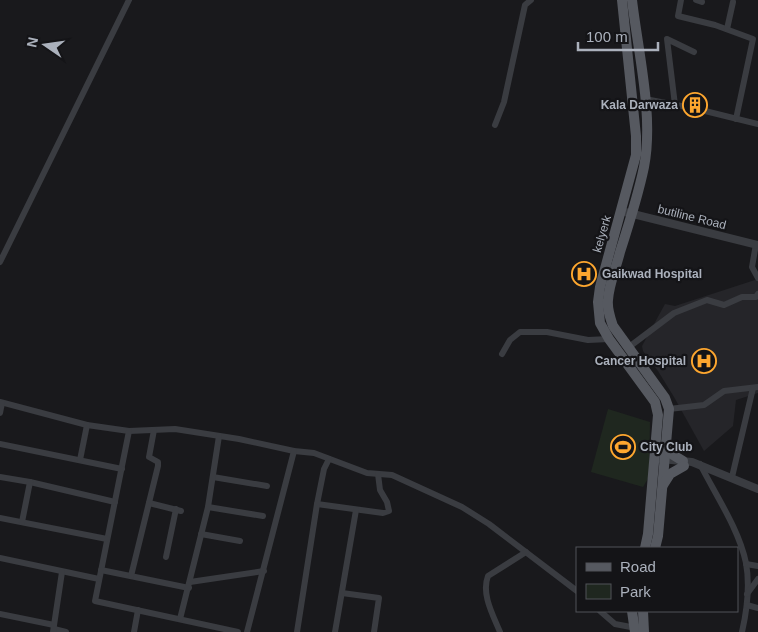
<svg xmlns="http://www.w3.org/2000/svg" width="758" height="632" font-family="Arial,sans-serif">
<rect width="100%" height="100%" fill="#19191c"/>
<polygon fill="#252529" points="758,279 758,393 736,400 733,426 704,451 674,397 658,371 643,351 642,346 665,304 675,306"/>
<polygon fill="#1f271f" points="608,409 650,422 649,477 643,487 591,472"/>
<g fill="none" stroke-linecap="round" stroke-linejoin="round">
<g stroke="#3a3c41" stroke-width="6">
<polyline points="681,0 678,16 715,25 753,39 736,119"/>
<polyline points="696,0 702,2"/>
<polyline points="727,29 733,2"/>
<polyline points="645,99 697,109 758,124"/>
<polyline points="675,105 667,39 694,52"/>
<polyline points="495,125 504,102 525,5 531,0"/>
<polyline points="756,244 752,267 758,278"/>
<polyline points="0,262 129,0"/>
<polyline points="629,347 674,313 707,300 724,305 742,297 756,297 758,294"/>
<polyline points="502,354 510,340 520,332 547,332 588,340 609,339"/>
<polyline points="0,402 87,425 129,431 175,429 239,439 294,451 314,453 367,473 392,475 462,507 489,524 577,591"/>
<polyline points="669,409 704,405 724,391 758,387"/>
<polyline points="0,413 2,403"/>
<polyline points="129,431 95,601 238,632"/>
<polyline points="0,444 122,469"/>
<polyline points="80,460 87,425"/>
<path d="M700,464C715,494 739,529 746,563C750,585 747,610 742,632"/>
<polyline points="0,477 30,482 115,502"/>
<polyline points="213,477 267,486"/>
<polyline points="732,477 753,388"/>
<polyline points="149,503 181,511"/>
<polyline points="317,504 383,513 389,511 387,502 380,490 378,474"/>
<polyline points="208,507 263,516"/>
<polyline points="0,518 107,539"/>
<polyline points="22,522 30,482"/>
<polyline points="201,534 240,541"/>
<polyline points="166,557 176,509"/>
<polyline points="0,558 99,579"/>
<polyline points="746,564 758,566"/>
<polyline points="101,570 189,588"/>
<polyline points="131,576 158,466 158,462 149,457 154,430"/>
<polyline points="190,582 264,571"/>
<polyline points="342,593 379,598 374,632"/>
<polyline points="747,594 758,579"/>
<polyline points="747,605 758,608"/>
<polyline points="600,611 615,624 636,628"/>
<polyline points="0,614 54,625"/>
<polyline points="180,619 208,507 219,436"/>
<polyline points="54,629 66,632"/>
<polyline points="53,632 62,572"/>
<polyline points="134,632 138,610"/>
<polyline points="247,632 294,451"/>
<polyline points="297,632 317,504 324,469 329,459"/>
<polyline points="335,632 356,510"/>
<path d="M500,632C493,615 481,594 488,576L526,552"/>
</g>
<g stroke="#3a3c41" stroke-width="8">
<polyline points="621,211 758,245"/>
<polyline points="661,459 692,462 758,489"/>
</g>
<g stroke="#565960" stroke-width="10">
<polyline points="622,0 636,136 636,155 600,287 598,302 600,323 609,339 655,402 658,415 648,534 645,548"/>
<path d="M632,0C638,52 654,116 644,167C638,196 629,224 620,252C616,268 609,284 608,300C607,309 610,317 613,326L665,398L669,409L658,536L655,548"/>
<polyline points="666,446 670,453 683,461"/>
<polyline points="663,485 670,474 684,466"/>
<polyline points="632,611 635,632"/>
<polyline points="643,611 644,632"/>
</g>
</g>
<defs>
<symbol id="building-ring" viewBox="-11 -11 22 22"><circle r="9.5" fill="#141417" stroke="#fea72f" stroke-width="1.5"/><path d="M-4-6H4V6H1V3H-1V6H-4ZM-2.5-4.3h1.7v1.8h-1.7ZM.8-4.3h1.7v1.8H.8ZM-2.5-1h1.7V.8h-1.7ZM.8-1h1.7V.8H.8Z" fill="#fea72f"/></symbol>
<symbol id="hospital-ring" viewBox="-11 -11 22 22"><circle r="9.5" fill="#141417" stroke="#fea72f" stroke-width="1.5"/><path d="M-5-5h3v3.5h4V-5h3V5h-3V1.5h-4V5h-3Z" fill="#fea72f"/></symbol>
<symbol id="stadium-ring" viewBox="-11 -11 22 22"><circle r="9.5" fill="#141417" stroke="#fea72f" stroke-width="1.5"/><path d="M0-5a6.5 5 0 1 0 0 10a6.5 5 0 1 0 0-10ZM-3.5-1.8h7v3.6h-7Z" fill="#fea72f"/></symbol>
</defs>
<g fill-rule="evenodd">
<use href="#building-ring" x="681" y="91" width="28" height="28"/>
<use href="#hospital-ring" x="570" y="260" width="28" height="28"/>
<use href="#hospital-ring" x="690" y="347" width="28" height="28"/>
<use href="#stadium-ring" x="609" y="433" width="28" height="28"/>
</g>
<g text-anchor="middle" stroke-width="4.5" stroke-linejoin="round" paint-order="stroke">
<g font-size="12" font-weight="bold" fill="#abb1bc" stroke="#141417" text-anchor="end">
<text x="678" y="109">Kala Darwaza</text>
<text x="602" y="278" text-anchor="start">Gaikwad Hospital</text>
<text x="686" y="365">Cancer Hospital</text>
<text x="640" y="451" text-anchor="start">City Club</text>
</g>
<g font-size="12" fill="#abb1bc" stroke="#141417">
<text transform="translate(692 217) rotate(14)" y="4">butiline Road</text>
<text transform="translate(602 234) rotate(-74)" y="4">kelyerk</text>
</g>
</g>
<rect x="576" y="547" width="162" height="65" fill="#141417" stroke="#505359"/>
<rect x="586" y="563" width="25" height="8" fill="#565960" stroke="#505359"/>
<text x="620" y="572" font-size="15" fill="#abb1bc">Road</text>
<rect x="586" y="584" width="25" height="15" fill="#1f271f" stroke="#505359"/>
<text x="620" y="597" font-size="15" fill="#abb1bc">Park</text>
<g transform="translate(45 45) rotate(283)" stroke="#141417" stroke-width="4" paint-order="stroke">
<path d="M0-4L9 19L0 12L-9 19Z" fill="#abb1bc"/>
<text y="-8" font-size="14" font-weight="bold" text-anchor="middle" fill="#abb1bc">N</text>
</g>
<path d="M578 42v8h80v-8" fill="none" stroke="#abb1bc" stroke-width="2.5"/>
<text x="586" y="42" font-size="15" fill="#abb1bc" stroke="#141417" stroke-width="4" paint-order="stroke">100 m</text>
</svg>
